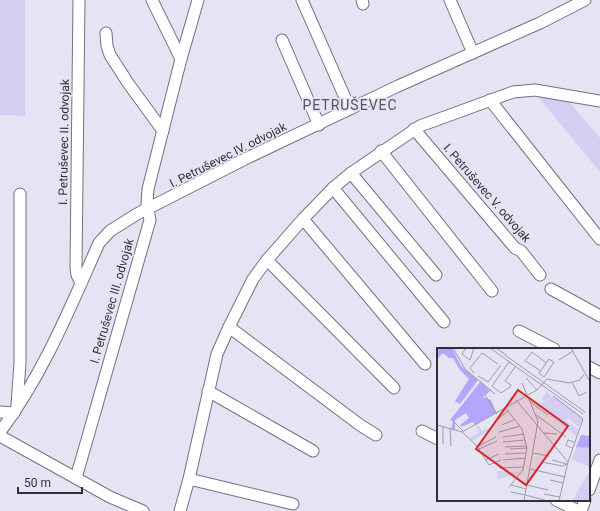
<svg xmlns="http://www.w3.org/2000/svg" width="600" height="511" font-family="Roboto,sans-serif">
<rect width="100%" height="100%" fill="#e5e4f4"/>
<g fill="#d3cef2">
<polygon points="0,0 25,0 25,116 0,115"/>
<polygon points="535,93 565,97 600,138 600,172"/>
</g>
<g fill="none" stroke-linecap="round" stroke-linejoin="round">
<defs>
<g id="minor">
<polyline points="79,0 76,268 77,275 81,283"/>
<polyline points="152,0 181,59"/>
<polyline points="302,0 350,109"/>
<polyline points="362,0 363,4"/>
<polyline points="450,0 473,53"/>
<polyline points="106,33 107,46 110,55 128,83 163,131"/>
<polyline points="282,40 319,125"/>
<polyline points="490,100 600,239"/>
<polyline points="414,129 515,248 521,251 540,275"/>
<polyline points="381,151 492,291"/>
<polyline points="351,173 436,275"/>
<polyline points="333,188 444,322"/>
<polyline points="303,219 425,364"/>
<polyline points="267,260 394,388"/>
<polyline points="551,289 600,316"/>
<polyline points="229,327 360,425 376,435"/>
<polyline points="519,331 554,349"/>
<polyline points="589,367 600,373"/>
<polyline points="208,391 313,451"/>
<polyline points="17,405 20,363 20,194"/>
<polyline points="0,412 14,413"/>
<polyline points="422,431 438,439"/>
<path d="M0,432C43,375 70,308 99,243L110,231L137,214L245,159L398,86L540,23L585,0"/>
<polyline points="0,436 110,497 143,511"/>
<polyline points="76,478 150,220 147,204 148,189 181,59 198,0"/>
<polyline points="189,479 293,504"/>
<polyline points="589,490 600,460"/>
<polyline points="556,500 578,511"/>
<polyline points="180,511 189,479 217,354 229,327 253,279 267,260 303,219 333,188 351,173 420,126 513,92 535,90 600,101"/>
<polyline points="581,511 585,500"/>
</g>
</defs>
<use href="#minor" stroke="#73717f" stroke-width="13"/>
<use href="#minor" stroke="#fff" stroke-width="11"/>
</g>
<g text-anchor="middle" stroke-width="3.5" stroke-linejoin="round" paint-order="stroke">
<g font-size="12" fill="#313036" stroke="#e5e4f4">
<text transform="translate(64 142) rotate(-89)" y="4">I. Petruševec II. odvojak</text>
<text transform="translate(228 155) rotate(-27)" y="4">I. Petruševec IV. odvojak</text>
<text transform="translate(487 193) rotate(49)" y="4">I. Petruševec V. odvojak</text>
<text transform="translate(112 301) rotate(-74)" y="4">I. Petruševec III. odvojak</text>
</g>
<g font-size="14" letter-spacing="1" fill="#565462" stroke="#e5e4f4">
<text x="350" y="110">PETRUŠEVEC</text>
</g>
</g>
<g transform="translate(437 348)">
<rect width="153" height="153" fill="#e5e4f4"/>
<path d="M107,42L115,48L109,52L116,48L146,70L142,79L131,70L129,73L141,81L139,88L101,56L108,53L105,51L109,45ZM41,77L45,83L54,79V81L36,93L32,90L43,84L39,78ZM139,99L153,100L152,119L135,111ZM60,123H71V125L84,124L61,131ZM153,123V153H135L146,134Z" fill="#d3cef2"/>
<path d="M0,0H15L24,18L41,32L23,56L18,53L32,31L23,22L16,10H12L6,5L0,11ZM44,33L52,42L46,49L54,52L59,65L38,77L36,74L24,79L23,77L32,70L29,65L18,72V82L14,81L16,73L13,72ZM144,87L153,88V100L139,99Z" fill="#b5a6fd"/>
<path fill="none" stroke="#9d9ca8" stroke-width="1" d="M16,0L28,21L58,46M29,0L25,6L33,12L37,0M53,0L74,15M59,0L69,7M134,0L153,34M68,7L148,64M112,11L117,14L107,29L102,25ZM87,12L104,23M89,12L95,4L109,15M122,12L136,3M72,14L55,38L64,45L73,39L74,37L68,33L78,19M72,14L146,66M37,25L33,20L45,5L61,16M41,28L51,34L64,17M89,30L100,42M135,34L142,48L150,44M85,35L101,73L87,153M54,41L48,47L60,66M116,48L146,71L131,114L122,153M79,52L131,114M92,53L111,67M68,59L85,81L90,100L86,122L72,139M98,66L129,89M61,71L71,63M17,74L26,83M0,77L25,84L100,42L110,31L132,35L143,32L147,26M65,77L78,71M6,79V96M13,81L14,98M25,84L39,97L52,117L64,112M62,84L83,78M107,85L120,86M66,89L87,86M66,94L88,92M40,99L59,89M68,99L89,98M135,100L129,97L131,92L137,94M42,101L60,93M73,101L90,100M96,105L112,108M68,106L89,105M49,112L62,106M66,112L89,110M115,112L130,116M105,114L125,118L130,116M62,120L87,119M93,121L128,129M113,132L126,135M74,137L89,141M90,137L111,142M74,144L88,147M107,146L123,149M88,147L111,153"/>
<path fill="#d62828" fill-opacity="0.15" stroke="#d62828" stroke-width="2" d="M81,42L131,78L89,137L39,101Z"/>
<rect width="153" height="153" fill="none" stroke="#313036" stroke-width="2"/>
</g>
<path d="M18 487v6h64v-6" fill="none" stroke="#313036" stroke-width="2"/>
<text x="24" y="487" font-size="12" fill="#313036" stroke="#e5e4f4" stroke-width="3" paint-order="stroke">50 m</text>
</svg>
